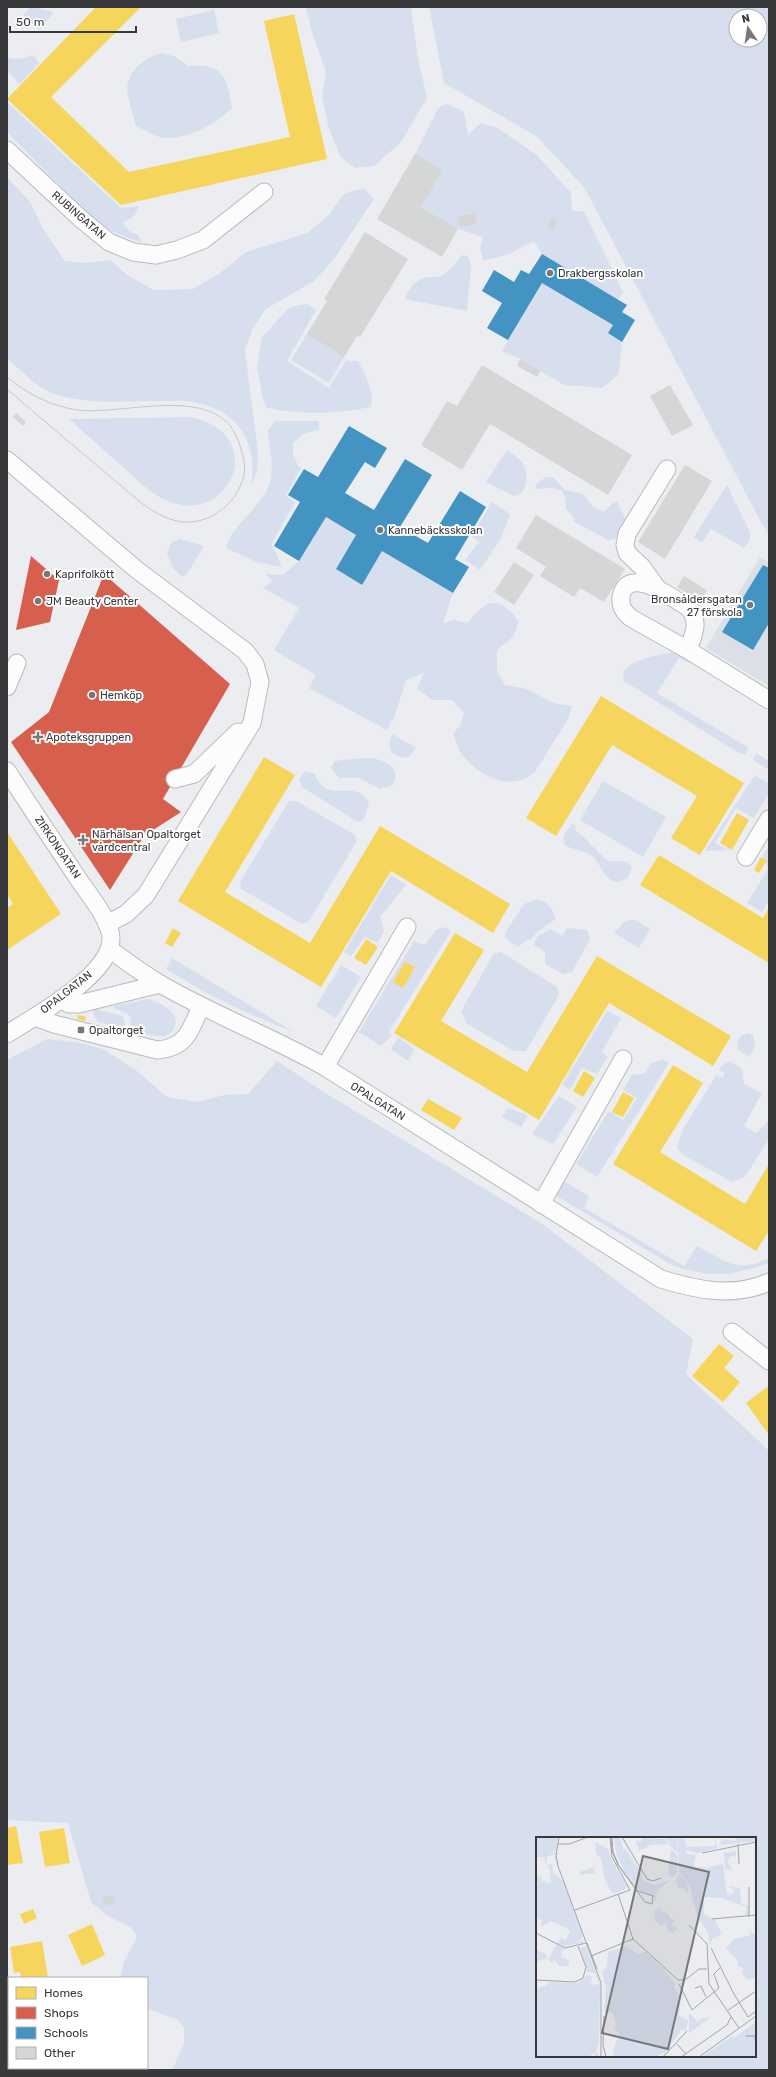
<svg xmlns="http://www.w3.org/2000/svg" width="776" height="2077" font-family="Rubik,sans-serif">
<rect width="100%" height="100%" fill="#ebedf0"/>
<polygon fill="#dbdfe7" points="760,557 769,563 769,686 706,648"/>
<g fill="#d7dfee" fill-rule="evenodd">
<polygon points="31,7 54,12 39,30 23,15"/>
<polygon points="306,7 411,7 418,59 427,98 401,142 374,166 355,168 341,157 329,129 322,97 326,72 311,29"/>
<path d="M429,7H769V534L762,524L584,187L536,136L444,83ZM736,16H760V40H736Z"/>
<polygon points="214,10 219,33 181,42 176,19"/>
<path d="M162,53L176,57L188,66C223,63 227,77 232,108C216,124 188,139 165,138C156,138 144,129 136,126C134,118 127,95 127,89C128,70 145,57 162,53Z"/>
<path d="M33,55L39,63L20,84L7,71V57C16,61 24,58 33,55Z"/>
<path d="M7,102L121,208L139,206L135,215L123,223L129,231L138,235L142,242C124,238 107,230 92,218L7,132Z"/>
<polygon points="448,104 464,112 468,135 481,123 496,127 537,155 571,193 572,211 584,211 623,292 618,300 542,254 534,241 507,255 482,261 483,257 480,250 483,237 458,229 421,207 443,170 415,154 439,107"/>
<path d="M7,177L30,202L43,229L65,261L86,263L111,260L127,275L154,290L193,289L220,273L246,252L307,233L328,216L344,194L364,188L374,199L334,259L314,281L266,309L253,328L245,350L258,453L257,472L251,485C258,445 240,412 198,403C186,400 174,401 162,401C128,401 91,405 58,395C38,390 22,371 7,358Z"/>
<path d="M462,255L468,256L471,265L467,311L405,299C409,287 416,279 429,277C433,277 438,277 442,275C451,271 455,262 462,255Z"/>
<polygon points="542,283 613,325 608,333 622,342 619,374 602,388 564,385 520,359 502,351"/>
<path d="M307,304L316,310L287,361L329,388L347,359L349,361H358C365,375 375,391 371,407C337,414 301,415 267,408L263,399L257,368L262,337L290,307Z"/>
<polygon points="307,334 344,357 329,383 291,360"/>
<path d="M189,417C269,431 233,525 170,502C152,496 138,480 124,468C106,452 88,436 69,419Z"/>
<path d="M275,421H319V430L303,434L293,443V455L299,467L301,468L286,495L295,502L271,545L275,550L282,567L256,562L226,548C231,525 261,508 269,485C275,468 269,447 268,430Z"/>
<path d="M507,450C512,454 518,457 522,462C529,471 529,496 514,496L486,482Z"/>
<path d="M546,477H553L565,490L583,494C590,501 593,512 605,511L614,502H617L626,520L616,538L608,540L573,521L574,518L566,509V500L563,491L552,488L535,489L537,483Z"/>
<polygon points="727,485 750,532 750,540 744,548 711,529 702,543 694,537"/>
<polygon points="492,502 510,514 501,538 480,570 465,560 479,542 472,536"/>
<path d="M326,517L356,535L336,569L361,585L382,551L453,593L443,623L454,620L467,623C489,598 496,595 519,621L513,637L497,650V670L505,685L527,689L553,703L572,706C568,724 561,730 551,746C545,754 540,768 532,774C508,793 476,774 461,753C457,747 455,739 453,733L460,726L464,713L452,700H432L417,688L424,673L406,680L395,715L387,730L309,688L316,675L274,650L299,608L263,588L273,581L265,574L283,575L299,561Z"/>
<polygon points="180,539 204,546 187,574 182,577 173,568 167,553 171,543"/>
<path d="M676,652L689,659L691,664L679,658L657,693L749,748L745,754L739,753L624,681L623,673C629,659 662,654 676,652Z"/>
<polygon points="392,734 416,748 410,756 402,758 392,753 389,744"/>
<polygon points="756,753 769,761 769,770 753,760"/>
<path d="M369,758C384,759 402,768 393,785L380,789L359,778H339L331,768L334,762C339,759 360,759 369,758Z"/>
<path d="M307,771L315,774C327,807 357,776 369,804L364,819L358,822L302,787L299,779L304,772Z"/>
<polygon points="755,775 769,784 769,793 754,818 736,808 715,843 729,850 705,851"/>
<polygon points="603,781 666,817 643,857 580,820"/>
<polygon points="289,801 296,801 355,835 357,841 309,921 302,924 241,889 240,882"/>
<path d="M572,823L576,826L575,830C587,839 596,851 608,861C617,862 625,858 632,867C631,873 629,877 624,880C606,889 602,863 591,855C583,850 573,850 565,845L563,837Z"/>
<polygon points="769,846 769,901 762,912 747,903 768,869 763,855"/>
<polygon points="391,875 406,885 380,917 384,931 378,943 365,937 351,956 344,952"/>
<path d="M535,900C548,900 552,908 556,919L537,932L531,940H527L518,947L505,938V933L524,904Z"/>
<polygon points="630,920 635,920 650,929 639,948 614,933 624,922"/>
<polygon points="445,927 451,931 389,1032 392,1035 381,1046 359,1032 414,941 425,945 436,930"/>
<polygon points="567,928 587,930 590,939 572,972 563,974 545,964 545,952 533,944 538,936 550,929 562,936"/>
<polygon points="501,952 557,987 559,995 526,1051 514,1051 467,1024 461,1011 494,953"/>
<path d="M172,958L294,1032C249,1015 207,995 166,969Z"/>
<polygon points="341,965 361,977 336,1018 316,1006"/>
<path d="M148,999C160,1002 182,1013 174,1028C172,1032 169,1035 164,1036C154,1037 140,1032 130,1030C133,1012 127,1014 114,1008V1006Z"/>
<polygon points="95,1009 122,1016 125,1021 124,1029 98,1022 94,1016 93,1010"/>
<polygon points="607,1011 621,1018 602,1052 608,1057 597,1074 582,1068 570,1090 562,1085"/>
<polygon points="747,1033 753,1035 755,1044 750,1057 738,1050 737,1042 741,1036"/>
<polygon points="398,1037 413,1048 414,1051 408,1061 391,1049"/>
<path d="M47,1039L81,1043L103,1049L136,1070L167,1097L198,1102L224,1095L248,1094L277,1061L322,1091L541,1223L693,1339L686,1374C713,1401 743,1424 769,1451V2070H172L184,2044V2028L178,2020L147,2008V1978H120L124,1962L137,1937L132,1928L108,1916L91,1902L68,1823L7,1820V1060ZM537,1838H755V2056H537Z"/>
<polygon points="663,1060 669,1063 597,1177 576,1164 609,1111 623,1120 637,1098 623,1090 632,1075 645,1073 651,1063"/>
<polygon points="728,1061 742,1068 744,1084 762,1093 744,1126 756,1133 766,1124 769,1119 769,1139 745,1177 732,1182 683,1155 677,1147 682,1131 716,1075 722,1078 725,1073 719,1070 723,1064"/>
<polygon points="559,1096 577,1107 553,1144 532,1134"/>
<polygon points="508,1108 528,1115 521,1127 502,1117"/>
<path d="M562,1180L589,1196L584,1208L684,1266L696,1247H699C727,1262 737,1274 769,1258V1263L754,1268L729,1274H707L684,1269L672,1265L558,1197L556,1195Z"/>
</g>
<g fill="#f6d55c">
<polygon points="96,7 141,7 51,97 129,172 290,137 264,21 294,14 327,159 121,205 7,99"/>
<polygon points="601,696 744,783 700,855 671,838 697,796 612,745 556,836 526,818"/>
<polygon points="264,757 295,775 225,892 310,943 380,826 510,904 493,933 391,871 321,987 178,901"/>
<polygon points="737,813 749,820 732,850 720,843"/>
<polygon points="7,832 61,914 7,950 7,908 13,904 7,894"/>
<polygon points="659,855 763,918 769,908 769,963 640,885"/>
<polygon points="761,857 767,860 759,873 754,870"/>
<polygon points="173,928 181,933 172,947 165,943"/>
<polygon points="455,933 484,950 441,1021 527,1072 597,956 731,1036 713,1066 609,1003 539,1120 394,1033"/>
<polygon points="366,939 378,947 366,965 354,958"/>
<polygon points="405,962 415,967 403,988 393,982"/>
<polygon points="78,1015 86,1017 85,1021 77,1019"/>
<polygon points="673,1065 703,1083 660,1152 745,1204 769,1164 769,1231 756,1251 613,1164"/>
<polygon points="584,1071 595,1078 583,1097 573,1091"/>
<polygon points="623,1092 634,1098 623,1117 612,1112"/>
<polygon points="428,1099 462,1118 454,1130 421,1110"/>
<polygon points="719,1344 734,1356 724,1368 740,1382 723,1402 692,1376"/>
<polygon points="767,1387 769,1390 769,1435 746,1403"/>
<polygon points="16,1826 23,1863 7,1865 7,1828"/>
<polygon points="64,1828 70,1863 45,1867 39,1832"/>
<polygon points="33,1909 37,1918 24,1924 20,1914"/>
<polygon points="92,1924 105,1955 82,1966 68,1935"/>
<polygon points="42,1941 48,1978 21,1978 20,1972 14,1973 10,1947"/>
</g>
<g fill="#d6604d">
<polygon points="31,556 59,580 50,622 16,630"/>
<polygon points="104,574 230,684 163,799 181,812 144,836 110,890 11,742 49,712"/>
</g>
<g fill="#4393c3">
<polygon points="542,254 627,305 622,312 635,320 622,342 608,333 613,325 542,283 508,340 487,328 502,303 482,291 494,270 514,282 521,270 529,274"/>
<polygon points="349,426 387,448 375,468 365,462 345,493 374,510 405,459 432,475 400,527 428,543 460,491 486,507 455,559 469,567 453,593 382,551 362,585 336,569 356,535 326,517 299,561 274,546 300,502 288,495 304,469 318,477"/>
<polygon points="763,565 769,568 769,623 753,650 722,632"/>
</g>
<g fill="#d5d6d6">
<polygon points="415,154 443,170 421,207 458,229 442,257 377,219"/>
<polygon points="475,213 477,224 460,227 458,217"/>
<polygon points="552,218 558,221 553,230 547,227"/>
<polygon points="365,232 408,259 360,337 357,336 344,357 307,334 327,301 324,299"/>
<polygon points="520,359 541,371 537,377 517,366"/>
<polygon points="482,365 632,455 608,495 490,424 462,470 421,445 447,401 457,406"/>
<polygon points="670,385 693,425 672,436 650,396"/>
<polygon points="16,413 26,422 23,426 13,417"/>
<polygon points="685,465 712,481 665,559 638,542"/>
<polygon points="536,515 625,569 604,602 580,588 574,597 540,576 546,567 516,548"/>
<polygon points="514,562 534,575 514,605 494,592"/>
<polygon points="684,576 707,590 700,601 677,587"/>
<polygon points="113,1894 116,1902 105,1906 102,1898"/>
</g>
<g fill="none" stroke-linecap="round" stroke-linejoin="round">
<defs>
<g id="minor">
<polyline points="7,150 81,219 109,242 133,252 156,255 177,250 203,240 264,192"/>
<polyline points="7,460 137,570 245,651 255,664 260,682 252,723 146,895 126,914 107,924"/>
<polyline points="657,588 642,567 627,553 625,545 627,534 667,469"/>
<path d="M688,650C694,633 700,623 689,608C674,599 627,563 621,597C620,607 624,612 631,618L688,650L769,700"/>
<polyline points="7,687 17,663"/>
<path d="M7,771C31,808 55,844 79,880C90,896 105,914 110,932C112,937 111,942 110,947C99,981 36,1016 7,1034"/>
<polyline points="175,779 194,774 238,732"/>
<polyline points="746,857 769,819"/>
<path d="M109,949C126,961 143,974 162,985C214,1015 272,1037 325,1067L661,1279C697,1290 733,1298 769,1282"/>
<polyline points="61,999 69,1004 79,1004 160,984"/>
<path d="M35,1017L54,1024L157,1050C186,1048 191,1030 201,1006"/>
<polyline points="325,1067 407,927"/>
<polyline points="541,1204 623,1059"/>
<polyline points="732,1332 769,1361"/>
<polyline points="7,2065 8,2070"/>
</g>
</defs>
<use href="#minor" stroke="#b8babc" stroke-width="19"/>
<use href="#minor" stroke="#fcfcfd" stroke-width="17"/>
<path stroke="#c6c7c7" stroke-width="1" d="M7,377C27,394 51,406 77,410C123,416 217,382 238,440C242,452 246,463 244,475C237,507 202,531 170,519C146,511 126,489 106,473C73,445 40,418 7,389"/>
</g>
<g fill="#77787a" stroke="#fff" stroke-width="1.5">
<circle cx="550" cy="273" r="4"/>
<circle cx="380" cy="530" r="4"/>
<circle cx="47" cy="574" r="4"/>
<circle cx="38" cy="601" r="4"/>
<circle cx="750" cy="605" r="4"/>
<circle cx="92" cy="695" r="4"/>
<path d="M36 731h4v4h4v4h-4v4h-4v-4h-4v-4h4z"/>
<path d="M81 834h4v4h4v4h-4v4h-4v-4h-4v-4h4z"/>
<rect x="77" y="1026" width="8" height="8" rx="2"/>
</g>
<g text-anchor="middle" stroke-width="4" stroke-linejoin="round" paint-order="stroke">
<g font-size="11" fill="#38393b" stroke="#fff">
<text transform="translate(79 215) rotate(41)" y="4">RUBINGATAN</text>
<text transform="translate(58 847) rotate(56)" y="4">ZIRKONGATAN</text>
<text transform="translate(66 992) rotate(-38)" y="4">OPALGATAN</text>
<text transform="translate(378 1101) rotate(32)" y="4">OPALGATAN</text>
</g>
<g font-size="11" fill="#38393b" stroke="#fff" text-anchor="start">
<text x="558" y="277">Drakbergsskolan</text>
<text x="388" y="534">Kannebäcksskolan</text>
<text x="55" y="578">Kaprifolkött</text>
<text x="742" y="603" text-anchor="end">Bronsåldersgatan<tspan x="742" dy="13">27 förskola</tspan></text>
<text x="46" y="605">JM Beauty Center</text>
<text x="100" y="699">Hemköp</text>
<text x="46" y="741">Apoteksgruppen</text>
<text x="92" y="838">Närhälsan Opaltorget<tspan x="92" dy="13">vårdcentral</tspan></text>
<text x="89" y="1034">Opaltorget</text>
</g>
</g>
<g transform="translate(536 1837)">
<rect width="220" height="220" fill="#ebedf0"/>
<path d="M0,0H22L20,13L13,17L20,15L22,32L18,17L11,20L10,28L8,20H0ZM78,0H84L87,12L90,13L103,32L107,43L118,48L134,43L121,54L120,63L119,66L118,59L103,53L88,34L80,15ZM133,0H141L142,16L134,9L131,1ZM142,0L149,2L151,17L160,18L158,29L168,31L187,27L191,57L196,60L192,56L197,57L198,53L192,49L204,51L205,67L213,69V78L210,79V70L187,61L168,60V77L179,83L186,97L176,102L174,110L172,95L161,79L153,47L143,35ZM179,0L181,11L161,16L151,13L150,10L179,9ZM200,0H220V4L184,8L185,2L199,4ZM107,1L130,2L132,7L115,8L103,14L100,3L104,5ZM59,5L72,12L76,24L91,49L89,52L77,57L69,43L65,22L60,16ZM135,12L142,19L141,36L135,41L132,37ZM200,14V20L195,19L191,24L196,33L189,32L188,16ZM16,26L17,36L27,44L46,96V101L40,106L47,103V106L28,109L21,107L25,101L30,103L34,93L15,84L5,90L6,84L0,80V40L5,39L6,44L15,46L14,33L11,29ZM57,30L59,36L45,38L44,35ZM143,37L151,45L153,57L147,51H143L139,45ZM124,70L126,76L128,74L134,79L133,81L139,83L136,88L142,91L137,96L132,94L129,85L125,89L117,80L120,77L118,74ZM212,93L220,98V141L211,143L206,136L207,131L202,129L201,123L190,111L198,102L215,98ZM20,108L31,112L26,113L25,120L33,123V129H23L19,123L14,126L13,121ZM50,109L64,147L63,207L60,214L63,220H59V217H55V220H0V151L10,149L14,145L42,146L51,138L56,140L55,148L63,147L59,136L51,135L44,111ZM90,109L102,117L110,115L129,134L140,147L138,150L145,160L143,179L152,183L150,194L146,192L129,216L120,219L78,220L77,215L83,196L78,191L80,187L77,176L68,174L70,151L66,136L71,129L72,115ZM0,112L11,118V121L0,125ZM153,176L162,185L166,181L175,180L153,196ZM220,185V220H166L199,197L195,203Z" fill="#d7dfee"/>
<path fill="none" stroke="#afbad0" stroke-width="2" d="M210,199H219L220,204"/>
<path fill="none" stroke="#a3a5a8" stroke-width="1" d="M23,0L20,19L22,29L65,146V220M75,0L76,14L82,28L109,65L116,67L117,59L102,54L83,29L77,15L76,0M86,0L111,42L117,44L125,41M22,7H33L52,0M202,7L203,27M166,16L220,5M82,57L97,102M39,73L94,53L76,20L74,0M213,80V50M176,82L220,78M153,88L171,107L173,147L203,191M0,96L29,111L50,106M97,102L142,143H149L163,132H171M51,106L61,132M175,111L198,157L212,180L220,174M55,119L97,102M0,143L39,145L47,141L50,130L42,109M143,147L156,173L183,151L178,137L184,131M159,151L165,149L170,160M191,174L220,154M68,179L67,208L70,220M141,207L150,217M127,220L151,194M145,220L191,188L195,180M163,220L220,179"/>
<path fill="#77787a" fill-opacity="0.15" stroke="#77787a" stroke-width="2" d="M107,19L173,35L132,212L66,196Z"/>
<rect width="220" height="220" fill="none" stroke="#38393b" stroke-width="2"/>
</g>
<rect width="776" height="2077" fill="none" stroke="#38393b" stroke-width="16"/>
<rect x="8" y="1977" width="140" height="92" fill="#ffffff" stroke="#afb0b1"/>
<rect x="16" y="1987" width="20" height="12" fill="#f6d55c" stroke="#afb0b1"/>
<text x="44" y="1997" font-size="12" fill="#38393b">Homes</text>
<rect x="16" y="2007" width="20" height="12" fill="#d6604d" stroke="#afb0b1"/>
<text x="44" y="2017" font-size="12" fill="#38393b">Shops</text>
<rect x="16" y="2027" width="20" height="12" fill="#4393c3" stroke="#afb0b1"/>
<text x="44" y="2037" font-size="12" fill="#38393b">Schools</text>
<rect x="16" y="2047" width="20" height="12" fill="#d5d6d6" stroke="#afb0b1"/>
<text x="44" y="2057" font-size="12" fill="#38393b">Other</text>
<g transform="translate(748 28) rotate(347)"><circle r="19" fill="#ffffff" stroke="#afb0b1"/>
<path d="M0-3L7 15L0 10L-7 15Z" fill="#77787a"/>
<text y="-6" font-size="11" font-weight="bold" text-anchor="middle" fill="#38393b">N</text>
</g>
<path d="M10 26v6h126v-6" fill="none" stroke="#38393b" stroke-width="2"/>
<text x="16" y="26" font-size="12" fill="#38393b" stroke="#ffffff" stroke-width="3" paint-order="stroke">50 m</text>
</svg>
